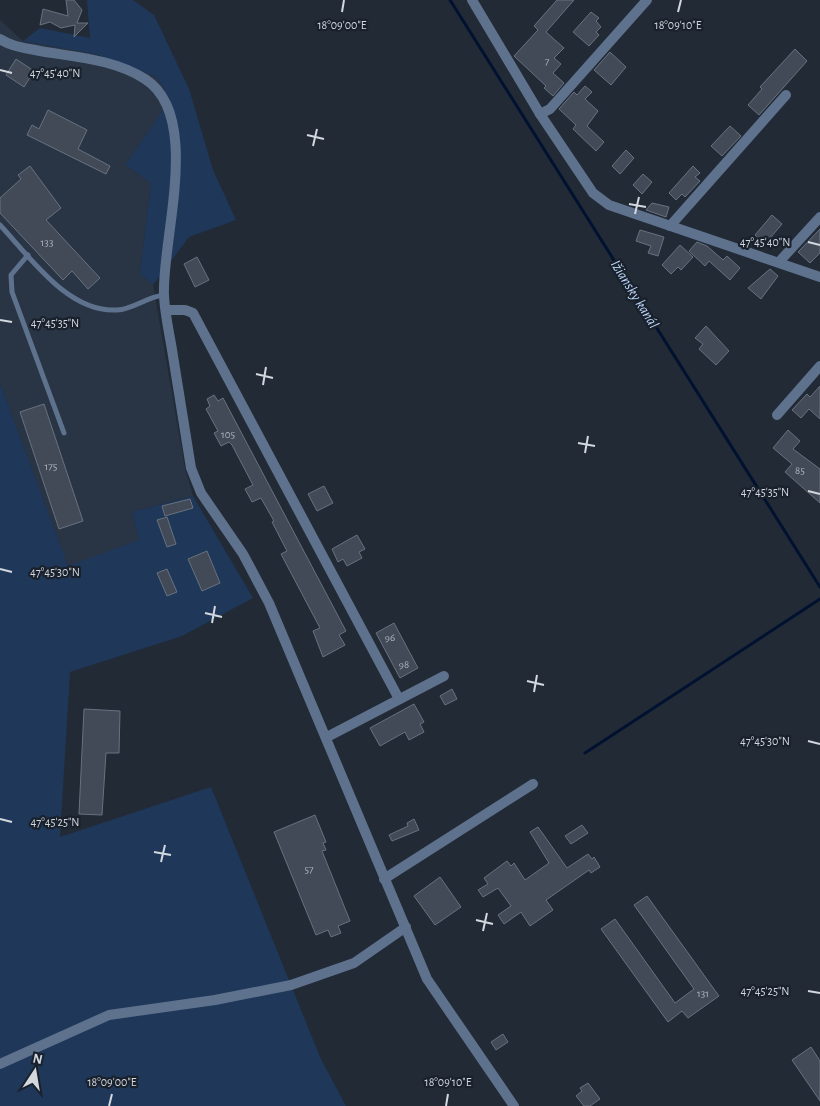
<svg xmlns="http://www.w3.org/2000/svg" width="820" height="1106" font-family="'Alegreya Sans',sans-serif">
<rect width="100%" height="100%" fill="#222a36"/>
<polygon fill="#293545" points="0,20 23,41 95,54 157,77 170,100 125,165 151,183 140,274 153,285 185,468 193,496 132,512 139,540 68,567 0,383"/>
<g fill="#1f3759">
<polygon points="87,0 133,0 154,15 189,89 213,170 236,220 189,237 153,285 140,274 151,183 125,165 170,100 157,77 95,54 23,41 40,28 90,38"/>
<polygon points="0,383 68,566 139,540 132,512 193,496 253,598 182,636 70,672 60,837 211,787 320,1057 346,1106 0,1106"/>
</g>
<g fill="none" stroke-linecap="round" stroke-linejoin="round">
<g stroke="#001230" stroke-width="3">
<polyline points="450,0 820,587"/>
<polyline points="585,753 820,599"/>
</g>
</g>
<g fill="#414a56" stroke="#68727f">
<polygon points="66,0 74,0 82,10 77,23 88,23 74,37 75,25 61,28 50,22 40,25 43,9 68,16"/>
<polygon points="557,0 574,0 546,32 564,48 554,58 561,64 553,73 564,83 553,96 544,88 546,86 514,56 538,30 534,26"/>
<polygon points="591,12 599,18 596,21 601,27 596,32 599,35 589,46 573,32"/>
<polygon points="795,49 807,61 759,115 748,105 762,89 760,87"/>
<polygon points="610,52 626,67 611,85 594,70"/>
<polygon points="16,59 34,71 24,87 6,75"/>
<polygon points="585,86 592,92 585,99 598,111 587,126 604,142 596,151 573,129 576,125 559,109 574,92 577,95"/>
<polygon points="48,110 87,130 78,149 110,166 106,174 27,135 32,125 39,129"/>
<polygon points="730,126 741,136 722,156 711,146"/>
<polygon points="626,150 634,158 620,174 612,166"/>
<polygon points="30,166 61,208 46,220 100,278 88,289 72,271 63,280 0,213 0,198 21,179 18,175"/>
<polygon points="693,166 700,173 695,177 700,181 685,197 682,194 676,200 669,193"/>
<polygon points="643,174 652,182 642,194 633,185"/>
<polygon points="652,203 669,207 666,217 646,210"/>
<polygon points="772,215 782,224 765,244 755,235"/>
<polygon points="820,229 820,253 810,263 798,252"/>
<polygon points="640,230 664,237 658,256 648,253 651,246 636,241"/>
<polygon points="697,242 707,246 723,260 727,256 740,268 730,280 709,261 705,266 689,251"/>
<polygon points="680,245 693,257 681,270 678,267 671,274 662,265"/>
<polygon points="197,257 209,280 195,287 184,264"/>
<polygon points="770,269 778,276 761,299 748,288"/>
<polygon points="706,326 729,351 716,365 699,349 703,344 695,338"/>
<polygon points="820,386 820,419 809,409 801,418 792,410 807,394 810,397"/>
<polygon points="214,395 218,401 223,398 346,631 339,635 345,645 323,657 313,631 320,628 281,554 287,551 272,522 274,521 261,498 252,502 245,489 253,485 232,445 229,442 221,446 214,433 218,431 206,409 210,406 207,399"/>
<polygon points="44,404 83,521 59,529 20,412"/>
<polygon points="788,430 800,441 793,449 820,469 820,503 785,472 792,464 773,448"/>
<polygon points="324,486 333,503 317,511 308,494"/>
<polygon points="190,499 193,508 165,516 162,506"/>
<polygon points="167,517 176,544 167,547 157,520"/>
<polygon points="357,535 365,549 359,552 362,558 347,566 343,559 338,562 332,549"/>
<polygon points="207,551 220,583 202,591 188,559"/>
<polygon points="167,569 177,592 167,596 157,573"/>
<polygon points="394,623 418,668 400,678 376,633"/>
<polygon points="452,689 457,699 445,705 440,696"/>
<polygon points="414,704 424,722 420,724 424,732 409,740 405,732 380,746 370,728"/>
<polygon points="84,709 120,711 119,753 106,753 102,815 79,814"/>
<polygon points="315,815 326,842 323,843 326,850 322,851 350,921 338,926 341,933 331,937 328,930 316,935 274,832"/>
<polygon points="414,819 419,830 392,841 389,835 408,826 407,823"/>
<polygon points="582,825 588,833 571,844 565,836"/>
<polygon points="538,827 567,868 588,854 592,859 594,857 600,867 591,873 589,870 546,900 553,910 530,926 521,912 504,924 498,915 511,906 498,888 483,897 478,890 488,884 484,878 507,861 511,866 514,863 525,880 549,863 530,832"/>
<polygon points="440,877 461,907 435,925 414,896"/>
<polygon points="647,896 719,996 688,1018 682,1011 668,1022 601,929 615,919 675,1003 694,989 634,905"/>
<polygon points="503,1034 508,1042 496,1050 491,1042"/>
<polygon points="811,1047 820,1061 820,1101 792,1060"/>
<polygon points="588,1083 600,1099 590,1106 584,1106 576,1096 582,1091 580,1088"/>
</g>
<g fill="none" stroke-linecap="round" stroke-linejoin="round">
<g stroke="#5e728e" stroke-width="5">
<path d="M0,225C30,257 68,313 117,310C134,309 146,297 164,295"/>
<polyline points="28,255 11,275 12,292 64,433"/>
</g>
<g stroke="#5e728e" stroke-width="10">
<polyline points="472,0 540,114 593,193 609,205 820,277"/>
<path d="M0,39C12,47 26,48 40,51C74,57 114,59 145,79C203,116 161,241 164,296C165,316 170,336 173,356C179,393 185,431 191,468L201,493L243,554L269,603L427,979L514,1106"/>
<polyline points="540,114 550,109 647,0"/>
<polyline points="670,226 786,95"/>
<polyline points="779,262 820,217"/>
<polyline points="166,310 185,310 193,313 399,699"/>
<polyline points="777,415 820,366"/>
<polyline points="327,737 444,676"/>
<polyline points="384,879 533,784"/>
<polyline points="0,1064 109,1015 215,1000 291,985 354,963 406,927"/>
</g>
</g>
<path fill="none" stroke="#d3d8df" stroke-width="2" d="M342,12L344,0M678,12L681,0M0,70L12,73M307,135L324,139M313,146L317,129M629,204L646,207M635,214L639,197M808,242L820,245M0,320L12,322M256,374L273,378M263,385L266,367M578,443L595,446M585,453L588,436M808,491L820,494M0,569L12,572M205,613L222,617M212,623L215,606M527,681L544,685M534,692L537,675M808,741L820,744M0,819L12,822M154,852L171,855M161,862L165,845M476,920L493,924M483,931L487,913M808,991L820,993M109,1106L112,1094M446,1106L448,1094"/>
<g text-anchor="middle" stroke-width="4.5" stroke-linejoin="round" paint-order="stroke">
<g font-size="11" fill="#aeb4bd">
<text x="547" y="65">7</text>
<text x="47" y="246">133</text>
<text x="228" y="438">105</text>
<text x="51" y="470">175</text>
<text x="800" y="474">85</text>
<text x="390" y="641">96</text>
<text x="404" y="668">98</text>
<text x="309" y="873">57</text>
<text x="703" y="997">131</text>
</g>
<g font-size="15" font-style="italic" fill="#bdd6f9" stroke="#19212c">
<text transform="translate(635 294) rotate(58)" y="5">Ižiansky kanál</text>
</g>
</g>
<g font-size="12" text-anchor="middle" fill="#d3d8df" stroke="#19212c" stroke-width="4.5" stroke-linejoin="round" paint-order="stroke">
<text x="342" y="29">18°09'00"E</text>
<text x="678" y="29">18°09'10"E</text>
<text x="55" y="77">47°45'40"N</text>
<text x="765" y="246">47°45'40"N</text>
<text x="55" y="327">47°45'35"N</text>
<text x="765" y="496">47°45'35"N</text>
<text x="55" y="576">47°45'30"N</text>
<text x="765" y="745">47°45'30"N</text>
<text x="55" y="826">47°45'25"N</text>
<text x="765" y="995">47°45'25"N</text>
<text x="112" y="1086">18°09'00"E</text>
<text x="448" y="1086">18°09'10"E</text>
</g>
<g transform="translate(35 1071) rotate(12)" stroke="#19212c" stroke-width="4" paint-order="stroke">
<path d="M0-4L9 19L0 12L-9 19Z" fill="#d3d8df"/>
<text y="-8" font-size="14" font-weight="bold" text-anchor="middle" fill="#d3d8df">N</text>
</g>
</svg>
